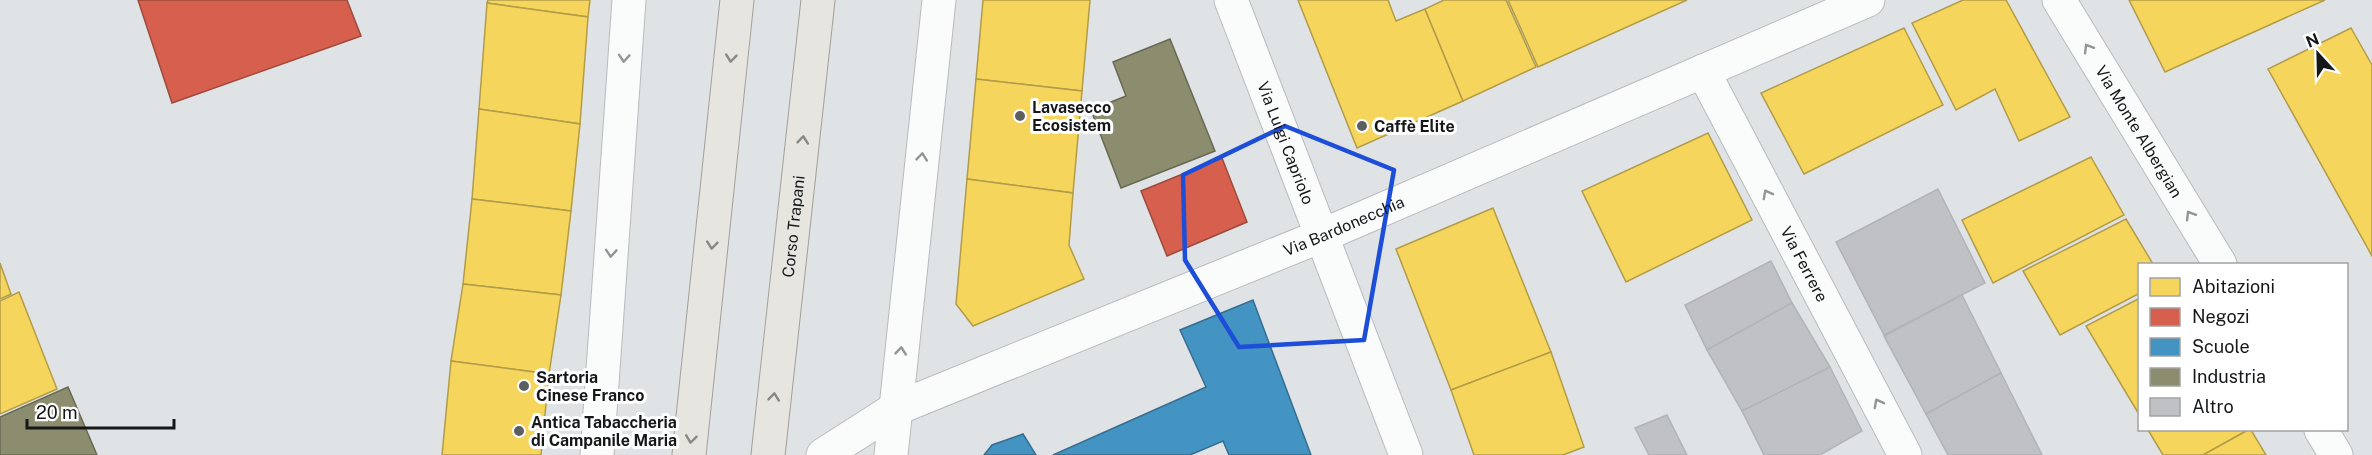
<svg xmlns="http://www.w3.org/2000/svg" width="2372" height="455" font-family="'Public Sans',sans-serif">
<rect width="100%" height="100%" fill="#e0e3e6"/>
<g fill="#f6d55c" stroke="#b29c48" stroke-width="1.5">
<polygon points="488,0 590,0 588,17 487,3"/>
<polygon points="983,0 1090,0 1082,91 976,79"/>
<polygon points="1298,0 1388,0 1396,21 1425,9 1463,101 1357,148"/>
<polygon points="1444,0 1506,0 1536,67 1463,101 1425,9"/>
<polygon points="1508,0 1687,0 1538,67"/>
<polygon points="1963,0 2006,0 2070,117 2019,141 1995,89 1956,110 1912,23"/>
<polygon points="2129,0 2325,0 2165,72"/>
<polygon points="487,3 588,17 580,124 479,109"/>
<polygon points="1904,28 1943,105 1804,174 1761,93"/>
<polygon points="2351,28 2372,65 2372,256 2268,69"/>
<polygon points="976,79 1082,91 1073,193 967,179"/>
<polygon points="479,109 580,124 571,211 472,199"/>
<polygon points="1708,133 1752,220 1626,282 1582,191"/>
<polygon points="2091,157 2124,215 1993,283 1962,220"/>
<polygon points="967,179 1073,193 1069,245 1084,279 973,326 956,304"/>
<polygon points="472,199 571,211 561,295 463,284"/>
<polygon points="1493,208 1551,352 1451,390 1396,249"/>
<polygon points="2126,219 2153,264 2140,264 2140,293 2060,335 2023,271"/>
<polygon points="0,263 11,294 0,299"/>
<polygon points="463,284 561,295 549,374 451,361"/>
<polygon points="19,292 57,389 0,414 0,301"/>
<polygon points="2140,298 2140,416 2086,326"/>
<polygon points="1551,352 1584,447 1563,455 1474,455 1451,390"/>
<polygon points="451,361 549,374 541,455 442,455"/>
<polygon points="2148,430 2248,430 2203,455 2163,455"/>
<polygon points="2248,430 2251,430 2266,455 2203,455"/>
</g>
<g fill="#d6604d" stroke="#9c4a3d" stroke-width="1.5">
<polygon points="138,0 347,0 361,36 172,103"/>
<polygon points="1222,158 1247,222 1167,256 1141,191"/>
</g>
<g fill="#4393c3" stroke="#356e90" stroke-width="1.5">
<polygon points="1253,300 1311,455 1229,455 1223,441 1190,455 1053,455 1206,387 1180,330"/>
<polygon points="1023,434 1036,455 984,455 992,445"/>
</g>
<g fill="#8c8c6e" stroke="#686954" stroke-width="1.5">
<polygon points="1170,39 1215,151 1121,188 1091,110 1126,96 1113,62"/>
<polygon points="68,387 97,455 0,455 0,417"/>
</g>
<g fill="#bfc1c4" stroke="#b1b4b6" stroke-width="1.5">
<polygon points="1938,189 1985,283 1884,335 1836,242"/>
<polygon points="1771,261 1792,303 1707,350 1685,305"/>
<polygon points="1962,295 2001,373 1926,414 1884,336"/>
<polygon points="1792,303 1830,367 1742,411 1707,350"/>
<polygon points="1830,367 1862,431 1820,455 1764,455 1742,411"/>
<polygon points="2001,373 2042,455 1948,455 1926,414"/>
<polygon points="1667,415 1687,455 1649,455 1635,428"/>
</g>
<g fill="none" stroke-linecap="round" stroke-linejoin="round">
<defs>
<g id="street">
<path id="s1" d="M1231,0L1406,455"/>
<path id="s2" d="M2059,0L2220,264"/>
<path id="s3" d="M1703,71L1905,455"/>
<polyline points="2321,430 2336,455"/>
<polyline points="597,455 629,0"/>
<path id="s4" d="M823,455L895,409L1321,236L1868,0"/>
<polyline points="891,455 939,0"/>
</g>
<g id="primary">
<polyline points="689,455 737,0"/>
<path id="s5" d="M768,455L818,0"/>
</g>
</defs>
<use href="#street" stroke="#b8bbbd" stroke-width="35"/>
<use href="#primary" stroke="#a1a097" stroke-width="35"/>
<use href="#street" stroke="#fafbfb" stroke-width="33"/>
<use href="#primary" stroke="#e6e5e0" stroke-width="33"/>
</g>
<defs><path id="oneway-chevron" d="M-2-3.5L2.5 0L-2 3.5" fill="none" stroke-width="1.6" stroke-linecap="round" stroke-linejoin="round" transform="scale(1.5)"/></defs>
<g stroke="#939495">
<use href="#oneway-chevron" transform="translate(2088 48) rotate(-121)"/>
<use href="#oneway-chevron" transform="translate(624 58) rotate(94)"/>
<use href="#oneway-chevron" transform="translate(922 157) rotate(-84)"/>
<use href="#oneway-chevron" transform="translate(1767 194) rotate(-118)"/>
<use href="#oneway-chevron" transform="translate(2190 215) rotate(-121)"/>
<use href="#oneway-chevron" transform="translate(611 253) rotate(94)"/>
<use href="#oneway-chevron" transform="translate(901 351) rotate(-84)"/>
<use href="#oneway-chevron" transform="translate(1878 403) rotate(-118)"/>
</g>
<g stroke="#888886">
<use href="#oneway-chevron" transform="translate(731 58) rotate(96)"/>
<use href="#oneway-chevron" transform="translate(803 140) rotate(-84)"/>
<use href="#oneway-chevron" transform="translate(712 245) rotate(96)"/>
<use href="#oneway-chevron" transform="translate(774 397) rotate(-84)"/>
<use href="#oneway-chevron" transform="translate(691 439) rotate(97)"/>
</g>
<path fill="none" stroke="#1d4ed8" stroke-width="4.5" stroke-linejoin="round" d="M1285,126L1394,170L1364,340L1239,347L1185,260L1183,175Z"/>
<g fill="#5c5e61" stroke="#fff" stroke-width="2">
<circle cx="1020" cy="116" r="6"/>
<circle cx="1362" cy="126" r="6"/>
<circle cx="524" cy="386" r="6"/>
<circle cx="519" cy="431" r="6"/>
</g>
<g text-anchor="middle" stroke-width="6" stroke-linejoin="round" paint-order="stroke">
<g font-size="16" font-weight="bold" fill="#151719" stroke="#fff" text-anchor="start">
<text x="1032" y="113">Lavasecco<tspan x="1032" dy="18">Ecosistem</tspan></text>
<text x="1374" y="132">Caffè Elite</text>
<text x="536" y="383">Sartoria<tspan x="536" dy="18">Cinese Franco</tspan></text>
<text x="531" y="428">Antica Tabaccheria<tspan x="531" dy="18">di Campanile Maria</tspan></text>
</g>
<g font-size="16" fill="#151719" stroke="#fff">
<text dy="6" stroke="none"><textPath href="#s2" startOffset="154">Via Monte Albergian</textPath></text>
<text dy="6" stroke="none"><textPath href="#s1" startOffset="153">Via Luigi Capriolo</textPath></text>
<text dy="6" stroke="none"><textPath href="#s4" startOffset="570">Via Bardonecchia</textPath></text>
<text dy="6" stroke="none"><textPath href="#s5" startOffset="230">Corso Trapani</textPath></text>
<text dy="6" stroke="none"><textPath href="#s3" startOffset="218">Via Ferrere</textPath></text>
</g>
</g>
<rect x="2138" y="263" width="210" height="168" fill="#ffffff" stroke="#a1a2a3" stroke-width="1.5"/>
<rect x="2150" y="278" width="30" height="18" fill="#f6d55c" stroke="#a1a2a3" stroke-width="1.5"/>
<text x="2192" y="293" font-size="18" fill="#151719">Abitazioni</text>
<rect x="2150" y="308" width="30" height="18" fill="#d6604d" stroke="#a1a2a3" stroke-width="1.5"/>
<text x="2192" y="323" font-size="18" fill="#151719">Negozi</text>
<rect x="2150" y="338" width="30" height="18" fill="#4393c3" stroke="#a1a2a3" stroke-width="1.5"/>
<text x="2192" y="353" font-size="18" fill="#151719">Scuole</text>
<rect x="2150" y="368" width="30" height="18" fill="#8c8c6e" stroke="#a1a2a3" stroke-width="1.5"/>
<text x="2192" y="383" font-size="18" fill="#151719">Industria</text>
<rect x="2150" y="398" width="30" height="18" fill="#bfc1c4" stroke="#a1a2a3" stroke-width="1.5"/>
<text x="2192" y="413" font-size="18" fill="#151719">Altro</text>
<g transform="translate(2318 54) rotate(338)" stroke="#ffffff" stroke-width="4.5" paint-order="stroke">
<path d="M0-4.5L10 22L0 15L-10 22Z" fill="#151719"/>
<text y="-9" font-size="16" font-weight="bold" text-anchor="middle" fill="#151719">N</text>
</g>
<path d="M27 419v9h147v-9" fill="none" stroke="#151719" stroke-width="3"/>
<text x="36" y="419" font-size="18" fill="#151719" stroke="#ffffff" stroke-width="4.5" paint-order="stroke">20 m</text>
</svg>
